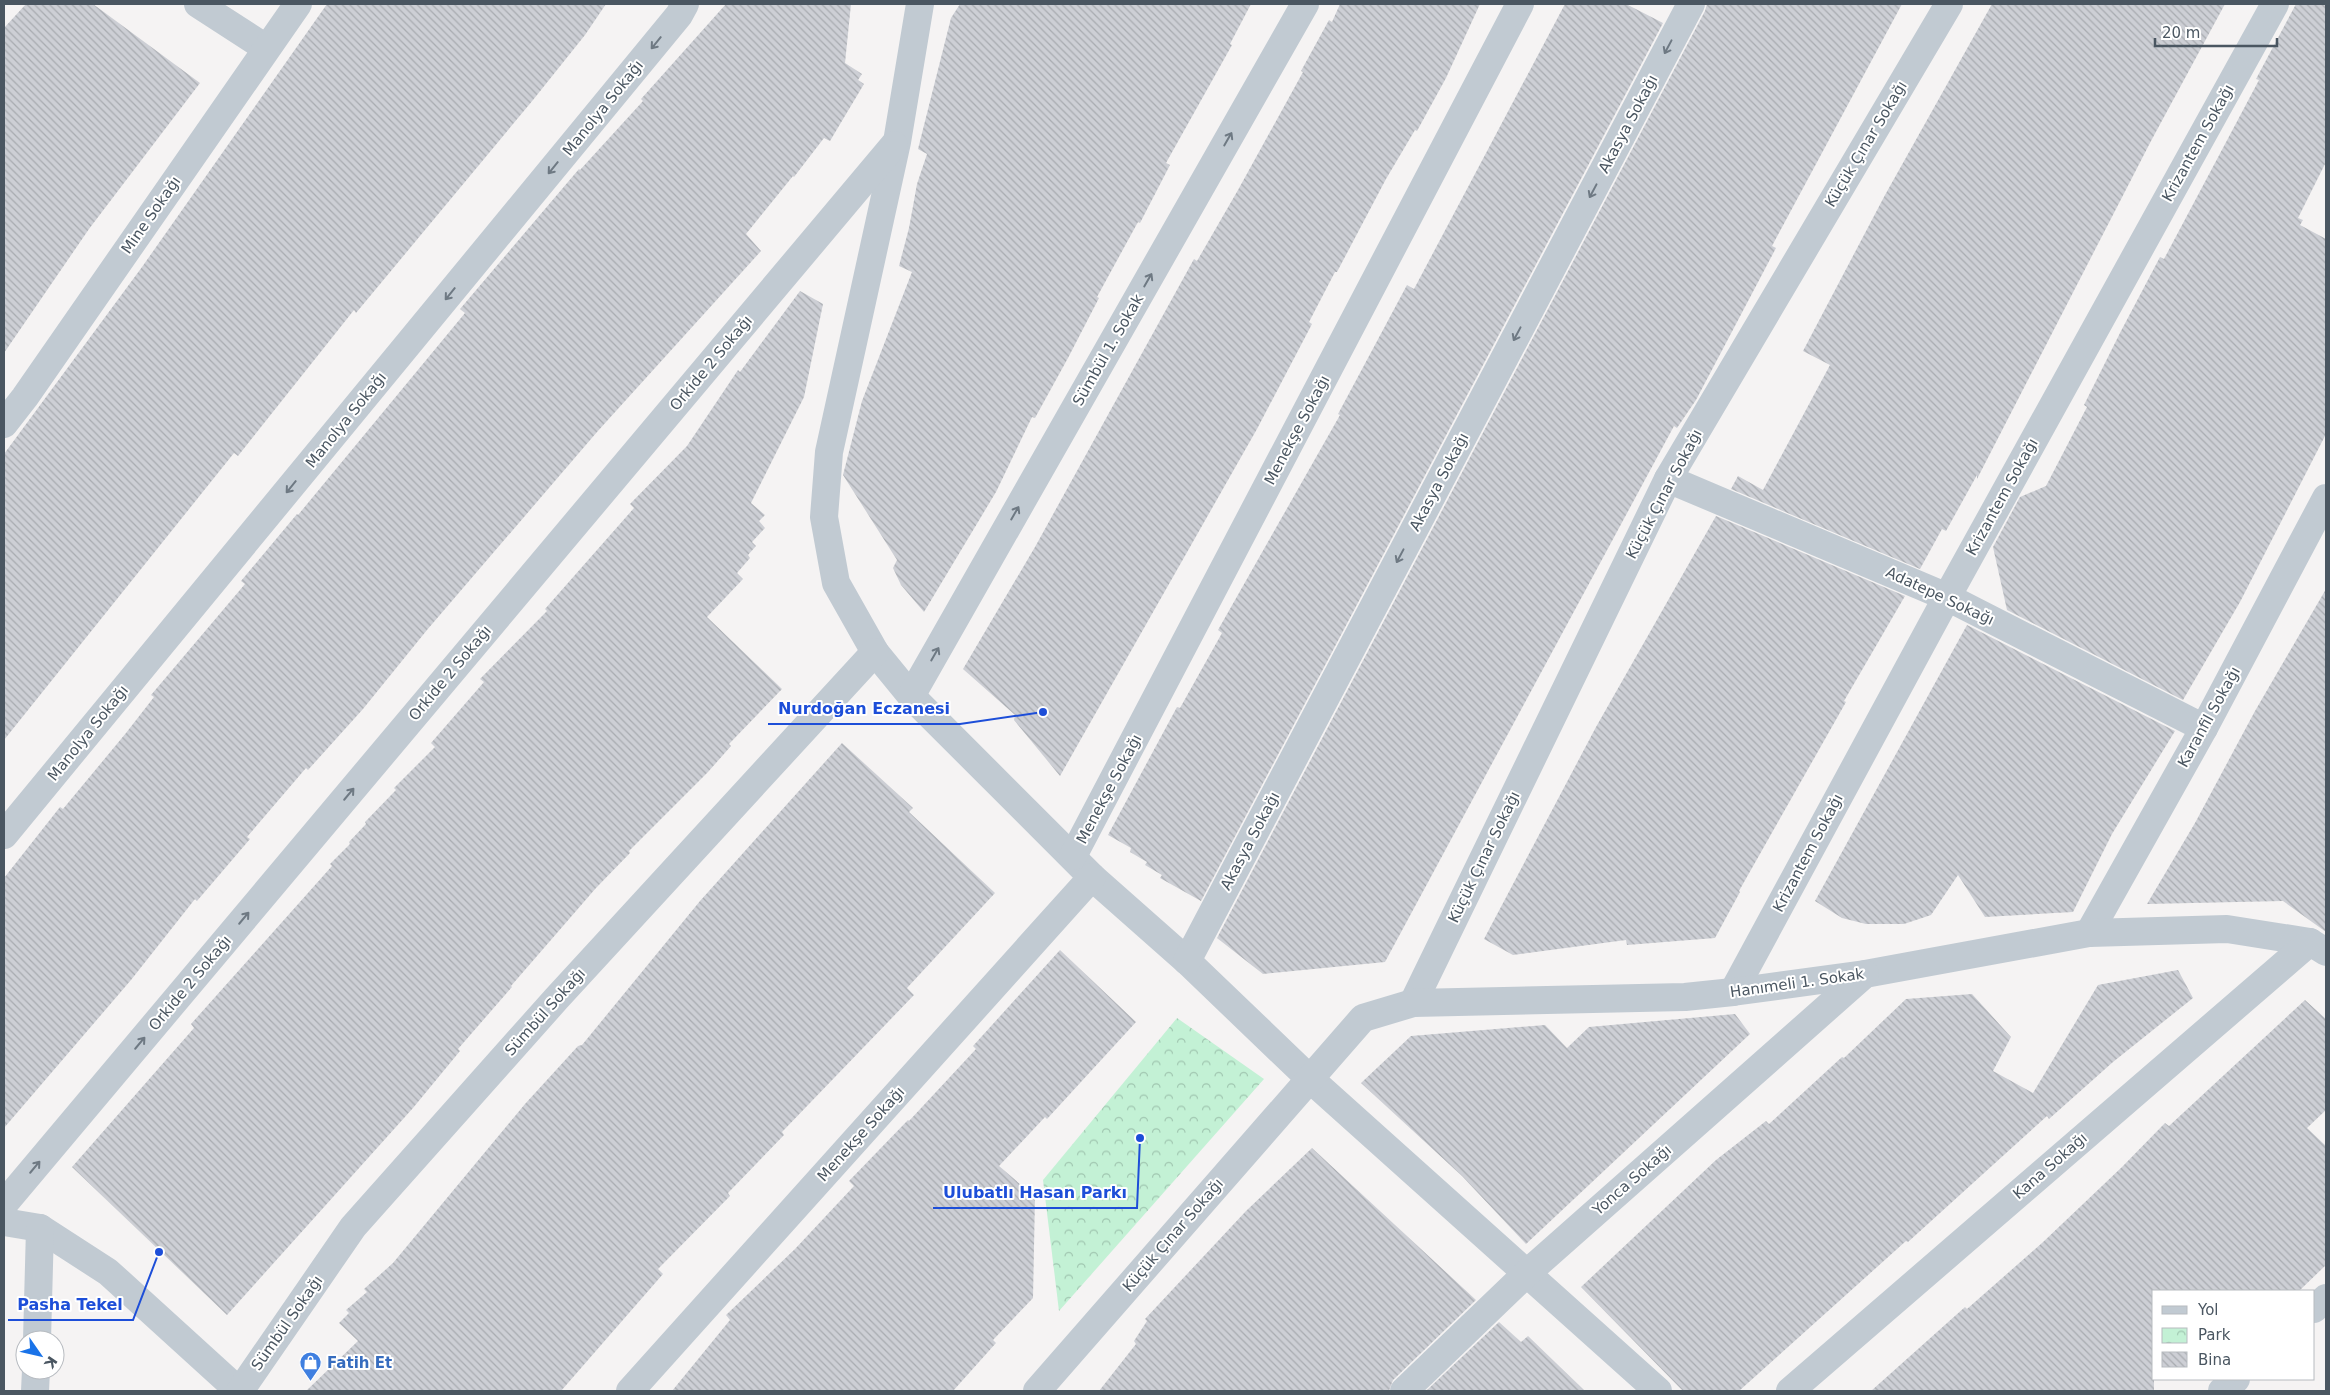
<svg xmlns="http://www.w3.org/2000/svg" width="2330" height="1395" font-family="'DejaVu Sans',sans-serif">
<defs>
<pattern id="park-crowns" width="20" height="18" patternUnits="userSpaceOnUse" patternTransform="scale(1.25)"><rect width="20" height="18" fill="#c3f1d5"/><path d="M2 6a3 3 0 1 1 6 0M12 15a3 3 0 1 1 6 0" fill="none" stroke="#a0c6b0"/></pattern>
<pattern id="building-back-hatch" width="6" height="6" patternUnits="userSpaceOnUse" patternTransform="scale(1.25)"><rect width="6" height="6" fill="#cdcfd5"/><path d="M-1 5l2 2M0 0l6 6M5-1l2 2" fill="none" stroke="#a8abb0"/></pattern>
</defs>
<rect width="100%" height="100%" fill="#f5f3f3"/>
<polygon fill="url(#park-crowns)" points="1177,1018 1264,1079 1059,1311 1043,1180"/>
<g fill="url(#building-back-hatch)">
<polygon points="26,4 93,4 200,83 89,229 4,353 4,28"/>
<polygon points="327,4 606,4 585,35 533,100 356,313 354,310 238,456 234,453 4,740 4,454 142,267"/>
<polygon points="726,4 851,4 845,63 862,74 858,80 864,84 830,141 824,138 794,177 793,176 746,234 761,251 597,432 427,630 363,709 308,770 306,768 247,837 250,839 197,901 195,899 131,980 4,1128 4,878 60,807 63,809 126,733 154,697 151,695 245,584 241,581 297,514 298,515 465,313 460,309 579,169 580,170 643,101 641,99"/>
<polygon points="960,4 1251,4 1230,44 1232,45 1166,163 1170,165 1140,223 1138,222 1097,297 1099,298 1068,358 1035,418 1032,417 996,492 924,612 901,585 893,568 897,560 843,475 862,401 912,272 899,266 909,228 917,184 927,154 918,149 951,18"/>
<polygon points="1340,4 1480,4 1446,78 1417,131 1415,130 1386,179 1337,272 1335,272 1309,322 1312,324 1257,429 1060,776 1014,720 1015,715 963,669 1035,547 1194,259 1197,261 1238,190 1303,72 1301,71 1329,20 1332,22"/>
<polygon points="1565,4 1626,4 1663,23 1201,901 1160,878 1162,875 1145,865 1147,862 1130,852 1131,848 1108,835 1177,707 1180,708 1222,633 1218,630 1340,415 1338,414 1407,285 1414,289"/>
<polygon points="1707,4 1902,4 1772,246 1776,248 1696,400 1677,428 1674,426 1385,962 1263,974 1217,938 1705,11"/>
<polygon points="1992,4 2225,4 2151,141 1977,479 1977,475 1946,531 1942,529 1920,569 1731,489 1738,476 1763,490 1830,365 1803,351 1885,195"/>
<polygon points="2296,4 2326,4 2326,162 2298,218 2303,220 2300,225 2326,239 2326,434 2240,602 2183,700 2007,610 1993,547 2020,497 2046,486 2087,407 2084,405 2121,331 2160,257 2164,259 2259,80 2256,79"/>
<polygon points="800,291 823,304 804,397 751,503 765,515 759,521 765,528 752,542 756,546 748,555 750,558 737,573 743,579 707,617 782,689 729,744 731,746 708,772 629,851 630,853 596,888 511,986 512,987 458,1049 460,1051 413,1108 227,1315 72,1167 194,1028 191,1024 332,866 330,864 350,844 349,842 366,824 365,822 396,790 394,788 435,747 431,743 484,682 480,679 547,611 545,609 634,508 630,504 687,446 738,370 740,372"/>
<polygon points="1716,516 1905,596 1844,701 1846,702 1739,891 1740,892 1715,938 1627,945 1626,940 1513,955 1484,939 1596,727"/>
<polygon points="2326,589 2326,932 2283,901 2147,904 2195,823 2255,711"/>
<polygon points="1967,625 2175,731 2112,834 2073,912 1985,917 1958,875 1931,915 1904,924 1866,924 1842,918 1815,901"/>
<polygon points="842,743 913,808 909,812 995,893 907,988 914,995 782,1132 784,1135 728,1193 730,1196 658,1269 663,1274 561,1391 306,1391 358,1341 339,1323 349,1313 346,1310 367,1292 364,1289 393,1263 525,1104 578,1046 582,1045 700,901"/>
<polygon points="1060,950 1136,1022 1047,1119 1045,1117 999,1166 1035,1197 1033,1298 993,1340 996,1343 953,1391 672,1391 730,1320 726,1315 795,1249 854,1186 849,1181 908,1120 909,1121 976,1049 973,1046"/>
<polygon points="2178,970 2193,998 2113,1062 2049,1119 2047,1116 1908,1242 1906,1241 1739,1391 1683,1391 1581,1287 1716,1160 1766,1121 1769,1124 1842,1057 1844,1058 1906,999 1972,994 2011,1037 1993,1071 2033,1093 2098,985"/>
<polygon points="2305,1000 2326,1019 2326,1110 2307,1128 2326,1146 2326,1265 2299,1291 2154,1291 2154,1391 1871,1391 1965,1307 1967,1309 2042,1243 2122,1167 2165,1123 2169,1126"/>
<polygon points="1735,1014 1750,1034 1526,1244 1462,1176 1361,1083 1411,1036 1545,1025 1567,1048 1589,1027"/>
<polygon points="1312,1148 1476,1300 1393,1380 1389,1391 1099,1391 1136,1344 1134,1341 1147,1321 1145,1319 1246,1211"/>
<polygon points="1499,1322 1521,1342 1528,1336 1585,1391 1426,1391"/>
</g>
<g fill="none" stroke-linecap="round" stroke-linejoin="round">
<g stroke="#c1cad2" stroke-width="28">
<polyline points="198,4 266,48"/>
<polyline points="920,4 897,142 829,452 824,517 836,583 875,652 911,696 1092,877 1187,961 1309,1078 1658,1391"/>
<polyline points="4,424 25,397 298,4"/>
<polyline points="1668,479 1947,597 2204,728"/>
<polyline points="911,696 1305,4"/>
<polyline points="4,835 679,15 685,4"/>
<polyline points="1073,856 1520,4"/>
<polyline points="2089,933 2204,728 2326,498"/>
<polyline points="1187,961 1691,4"/>
<polyline points="1733,992 1947,597 2275,4"/>
<polyline points="1413,1003 1668,479 1949,4"/>
<polyline points="4,1204 894,145"/>
<polyline points="4,1222 40,1228 108,1272 239,1391"/>
<polyline points="2314,1309 2326,1298"/>
<polyline points="37,1340 40,1228"/>
<polyline points="35,1391 36,1370"/>
<polyline points="240,1391 353,1227 556,999 875,652"/>
<polyline points="630,1391 1092,877"/>
<polyline points="1037,1391 1363,1018 1413,1003 1685,997 1733,992 1865,974 2089,933 2227,929 2310,942 2326,952"/>
<polyline points="1404,1391 1527,1273 1865,974"/>
<polyline points="1790,1391 2310,942"/>
<polyline points="2222,1391 2236,1379"/>
</g>
</g>
<defs><path id="oneway-shaft" d="M-6 0H5M1.5-3L5.5 0L1.5 3" fill="none" stroke-width="1.6" stroke-linecap="round" stroke-linejoin="round" transform="scale(1.25)"/></defs>
<g stroke="#6e7983">
<use href="#oneway-shaft" transform="translate(656 43) rotate(129)"/>
<use href="#oneway-shaft" transform="translate(1668 47) rotate(118)"/>
<use href="#oneway-shaft" transform="translate(1228 139) rotate(-60)"/>
<use href="#oneway-shaft" transform="translate(553 168) rotate(129)"/>
<use href="#oneway-shaft" transform="translate(1593 191) rotate(118)"/>
<use href="#oneway-shaft" transform="translate(1148 280) rotate(-60)"/>
<use href="#oneway-shaft" transform="translate(450 294) rotate(129)"/>
<use href="#oneway-shaft" transform="translate(1517 334) rotate(118)"/>
<use href="#oneway-shaft" transform="translate(291 487) rotate(129)"/>
<use href="#oneway-shaft" transform="translate(1015 513) rotate(-60)"/>
<use href="#oneway-shaft" transform="translate(1400 556) rotate(118)"/>
<use href="#oneway-shaft" transform="translate(935 654) rotate(-60)"/>
<use href="#oneway-shaft" transform="translate(349 794) rotate(-50)"/>
<use href="#oneway-shaft" transform="translate(244 918) rotate(-50)"/>
<use href="#oneway-shaft" transform="translate(140 1043) rotate(-50)"/>
<use href="#oneway-shaft" transform="translate(35 1167) rotate(-50)"/>
</g>
<defs>
<symbol id="shop-pin" viewBox="-11 -11 22 30"><path d="M0 17L-7.5 6A9.5 9.5 0 1 1 7.5 6Z" fill="#3f7fe0" stroke="#fff"/><path d="M-5-2.5h2.3a2.7 3.5 0 0 1 5.4 0H5L5.5 6h-11ZM-1.5-2.5h3a1.5 2.3 0 0 0-3 0Z" fill="#fff"/></symbol>
</defs>
<g fill-rule="evenodd">
<use href="#shop-pin" x="298" y="1350" width="25" height="34"/>
</g>
<g text-anchor="middle" stroke-width="4" stroke-linejoin="round" paint-order="stroke">
<g font-size="15" fill="#4a5661" stroke="#fff">
<text transform="translate(603 108) rotate(-51)" y="5">Manolya Sokağı</text>
<text transform="translate(1628 124) rotate(-62)" y="5">Akasya Sokağı</text>
<text transform="translate(2198 143) rotate(-61)" y="5">Krizantem Sokağı</text>
<text transform="translate(1866 144) rotate(-59)" y="5">Küçük Çınar Sokağı</text>
<text transform="translate(151 215) rotate(-55)" y="5">Mine Sokağı</text>
<text transform="translate(1108 350) rotate(-60)" y="5">Sümbül 1. Sokak</text>
<text transform="translate(711 363) rotate(-50)" y="5">Orkide 2 Sokağı</text>
<text transform="translate(346 420) rotate(-51)" y="5">Manolya Sokağı</text>
<text transform="translate(1297 430) rotate(-62)" y="5">Menekşe Sokağı</text>
<text transform="translate(1439 482) rotate(-62)" y="5">Akasya Sokağı</text>
<text transform="translate(1664 494) rotate(-62)" y="5">Küçük Çınar Sokağı</text>
<text transform="translate(2002 497) rotate(-61)" y="5">Krizantem Sokağı</text>
<text transform="translate(1940 596) rotate(25)" y="5">Adatepe Sokağı</text>
<text transform="translate(450 673) rotate(-50)" y="5">Orkide 2 Sokağı</text>
<text transform="translate(2209 717) rotate(-61)" y="5">Karanfil Sokağı</text>
<text transform="translate(88 733) rotate(-51)" y="5">Manolya Sokağı</text>
<text transform="translate(1109 789) rotate(-62)" y="5">Menekşe Sokağı</text>
<text transform="translate(1250 841) rotate(-62)" y="5">Akasya Sokağı</text>
<text transform="translate(1808 853) rotate(-62)" y="5">Krizantem Sokağı</text>
<text transform="translate(1484 857) rotate(-64)" y="5">Küçük Çınar Sokağı</text>
<text transform="translate(190 983) rotate(-50)" y="5">Orkide 2 Sokağı</text>
<text transform="translate(1797 983) rotate(-8)" y="5">Hanımeli 1. Sokak</text>
<text transform="translate(545 1012) rotate(-48)" y="5">Sümbül Sokağı</text>
<text transform="translate(861 1134) rotate(-48)" y="5">Menekşe Sokağı</text>
<text transform="translate(2050 1166) rotate(-41)" y="5">Kana Sokağı</text>
<text transform="translate(1632 1180) rotate(-41)" y="5">Yonca Sokağı</text>
<text transform="translate(1173 1235) rotate(-49)" y="5">Küçük Çınar Sokağı</text>
<text transform="translate(287 1323) rotate(-55)" y="5">Sümbül Sokağı</text>
</g>
<g font-size="15" font-weight="bold" fill="#366cbe" stroke="#fff" text-anchor="start">
<text x="327" y="1368">Fatih Et</text>
</g>
</g>
<path fill="none" stroke="#1d4ed8" stroke-width="2" d="M1043 712L960 724H768M1140 1138L1137 1208H933M159 1252L133 1320H8"/>
<g fill="#1d4ed8" stroke="#fff" stroke-width="2">
<circle cx="1043" cy="712" r="5"/>
<circle cx="1140" cy="1138" r="5"/>
<circle cx="159" cy="1252" r="5"/>
</g>
<g font-size="16" text-anchor="middle" font-weight="bold" fill="#1d4ed8" stroke="#fff" stroke-width="4" stroke-linejoin="round" paint-order="stroke">
<text x="864" y="714">Nurdoğan Eczanesi</text>
<text x="1035" y="1198">Ulubatlı Hasan Parkı</text>
<text x="70" y="1310">Pasha Tekel</text>
</g>
<rect width="2330" height="1395" fill="none" stroke="#4a5661" stroke-width="10"/>
<rect x="2152" y="1290" width="162" height="90" fill="#ffffff" stroke="#b7bbc0"/>
<rect x="2162" y="1306" width="25" height="8" fill="#c1cad2" stroke="#b7bbc0"/>
<text x="2198" y="1315" font-size="15" fill="#4a5661">Yol</text>
<rect x="2162" y="1328" width="25" height="15" fill="url(#park-crowns)" stroke="#b7bbc0"/>
<text x="2198" y="1340" font-size="15" fill="#4a5661">Park</text>
<rect x="2162" y="1352" width="25" height="15" fill="url(#building-back-hatch)" stroke="#b7bbc0"/>
<text x="2198" y="1365" font-size="15" fill="#4a5661">Bina</text>
<g transform="translate(40 1355) rotate(124)"><circle r="24" fill="#ffffff" stroke="#b7bbc0"/>
<path d="M0-4L9 19L0 12L-9 19Z" fill="#1a73e8"/>
<text y="-8" font-size="14" font-weight="bold" text-anchor="middle" fill="#4a5661">K</text>
</g>
<path d="M2155 38v8h122v-8" fill="none" stroke="#4a5661" stroke-width="2.5"/>
<text x="2162" y="38" font-size="15" fill="#4a5661" stroke="#ffffff" stroke-width="4" paint-order="stroke">20 m</text>
</svg>
